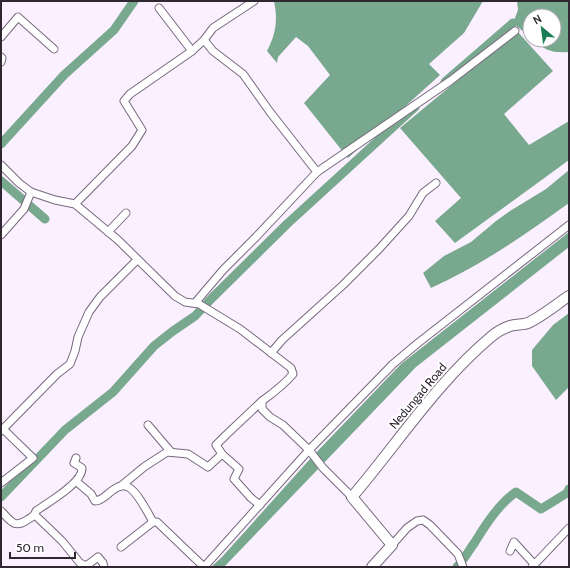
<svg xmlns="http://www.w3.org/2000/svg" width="570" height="568" font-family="Cabin,sans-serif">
<rect width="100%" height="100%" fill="#fbf0ff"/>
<g fill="#78a88e">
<path d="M274,1H483L464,33L429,64L440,75L348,158L304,103L330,75L308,46L296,37L278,57L277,63L267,51C276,34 278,20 274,1Z"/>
<path d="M517,1H569V52C552,53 546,51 534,40H554V16H530V37L513,23L518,10Z"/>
<polygon points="517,31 553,71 504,114 529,145 569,121 569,160 455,243 435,221 461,198 400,128"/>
<path d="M569,170V203C525,235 480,266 431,288L423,273L444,256L471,242L496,221L510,211L546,189Z"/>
<polygon points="569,232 569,247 416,367 224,567 211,567 222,557 310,459 401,364"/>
<polygon points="569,313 569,387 556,400 532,366 532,350 553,325"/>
</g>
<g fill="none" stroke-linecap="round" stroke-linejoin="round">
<g stroke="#78a88e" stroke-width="9">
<polyline points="445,82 513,23"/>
<polyline points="1,144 64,75 114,30 134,1"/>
<polyline points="1,181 45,219"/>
<polyline points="1,497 65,430 113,392 154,346 173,331 195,316 212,298 287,224 415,107"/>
<path d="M457,567C464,560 469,550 475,542C486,524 499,504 516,492L541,509L567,493L569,489"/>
</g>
<defs>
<g id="street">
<polyline points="159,8 192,51"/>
<polyline points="1,37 18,17 54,49"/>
<polyline points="204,40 213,28 254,1"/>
<polyline points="1,57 2,58 1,62"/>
<path d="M1,165L19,183L31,192L55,200L75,204L118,240L175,296L185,302L199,304L240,329L291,368L293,374C284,385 273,393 262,401V409L270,417L283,425L309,450L323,468L352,497"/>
<polyline points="317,172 450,81 515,31"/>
<polyline points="75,204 132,146 142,130 124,101 130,94 192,51 204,40 213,51 243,74 270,112 317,172 256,237 223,270 195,303"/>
<polyline points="108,232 126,213"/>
<polyline points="1,235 24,209 31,192"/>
<polyline points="271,353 282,340 343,285 379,249 409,216 423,193 436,183"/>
<polyline points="148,425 171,452"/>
<polyline points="1,431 57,374 70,364 75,351 78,337 89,312 100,297 137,260"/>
<polyline points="222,454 216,445 226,435 262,401"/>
<path d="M77,482L91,494L95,501C102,501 107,494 113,490C117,487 123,484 128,487C137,491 148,513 153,522H157L204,567L309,450L393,364L418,343L569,225"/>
<polyline points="1,483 33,458 3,429"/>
<polyline points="121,486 144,467 167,452 188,454 208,467 222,454 239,469 234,479 251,498 260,505"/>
<path d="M1,511C10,520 14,529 27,520C31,518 35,516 36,511C47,503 83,483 82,468L74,463L76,458"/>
<polyline points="35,515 62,541 80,563 86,566 98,557 103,563 104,567"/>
<polyline points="392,545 407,528 417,521 423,520 430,525 458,554 463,567"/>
<polyline points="121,547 153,522"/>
<polyline points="510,551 514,542 534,564"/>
<polyline points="532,567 569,528"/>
</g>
<path id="secondary" d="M372,567L392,545L352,497C398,443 437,382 492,336C497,332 504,328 510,326C516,324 523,325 528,323C541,317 557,304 569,296"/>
</defs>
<use href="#street" stroke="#77687d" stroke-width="9"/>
<use href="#secondary" stroke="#77687d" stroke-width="12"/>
<use href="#street" stroke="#fff" stroke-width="7"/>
<use href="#secondary" stroke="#fff" stroke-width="10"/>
</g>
<g text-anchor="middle" stroke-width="4" stroke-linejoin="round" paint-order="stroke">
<g font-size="12" fill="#2f2831" stroke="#fff">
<text transform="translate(418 396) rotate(-50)" y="4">Nedungad Road</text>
</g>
</g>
<rect width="570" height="568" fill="none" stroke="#2f2831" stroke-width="4"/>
<g transform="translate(542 28) rotate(331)"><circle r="19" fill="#ffffff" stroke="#aca9ad"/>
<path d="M0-3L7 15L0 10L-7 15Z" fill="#1b7d54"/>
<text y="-6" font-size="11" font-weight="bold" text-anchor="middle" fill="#2f2831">N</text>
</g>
<path d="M10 552v6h65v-6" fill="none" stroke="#2f2831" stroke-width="2"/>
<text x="16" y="552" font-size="12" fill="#2f2831" stroke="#ffffff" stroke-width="3" paint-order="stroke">50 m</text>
</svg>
